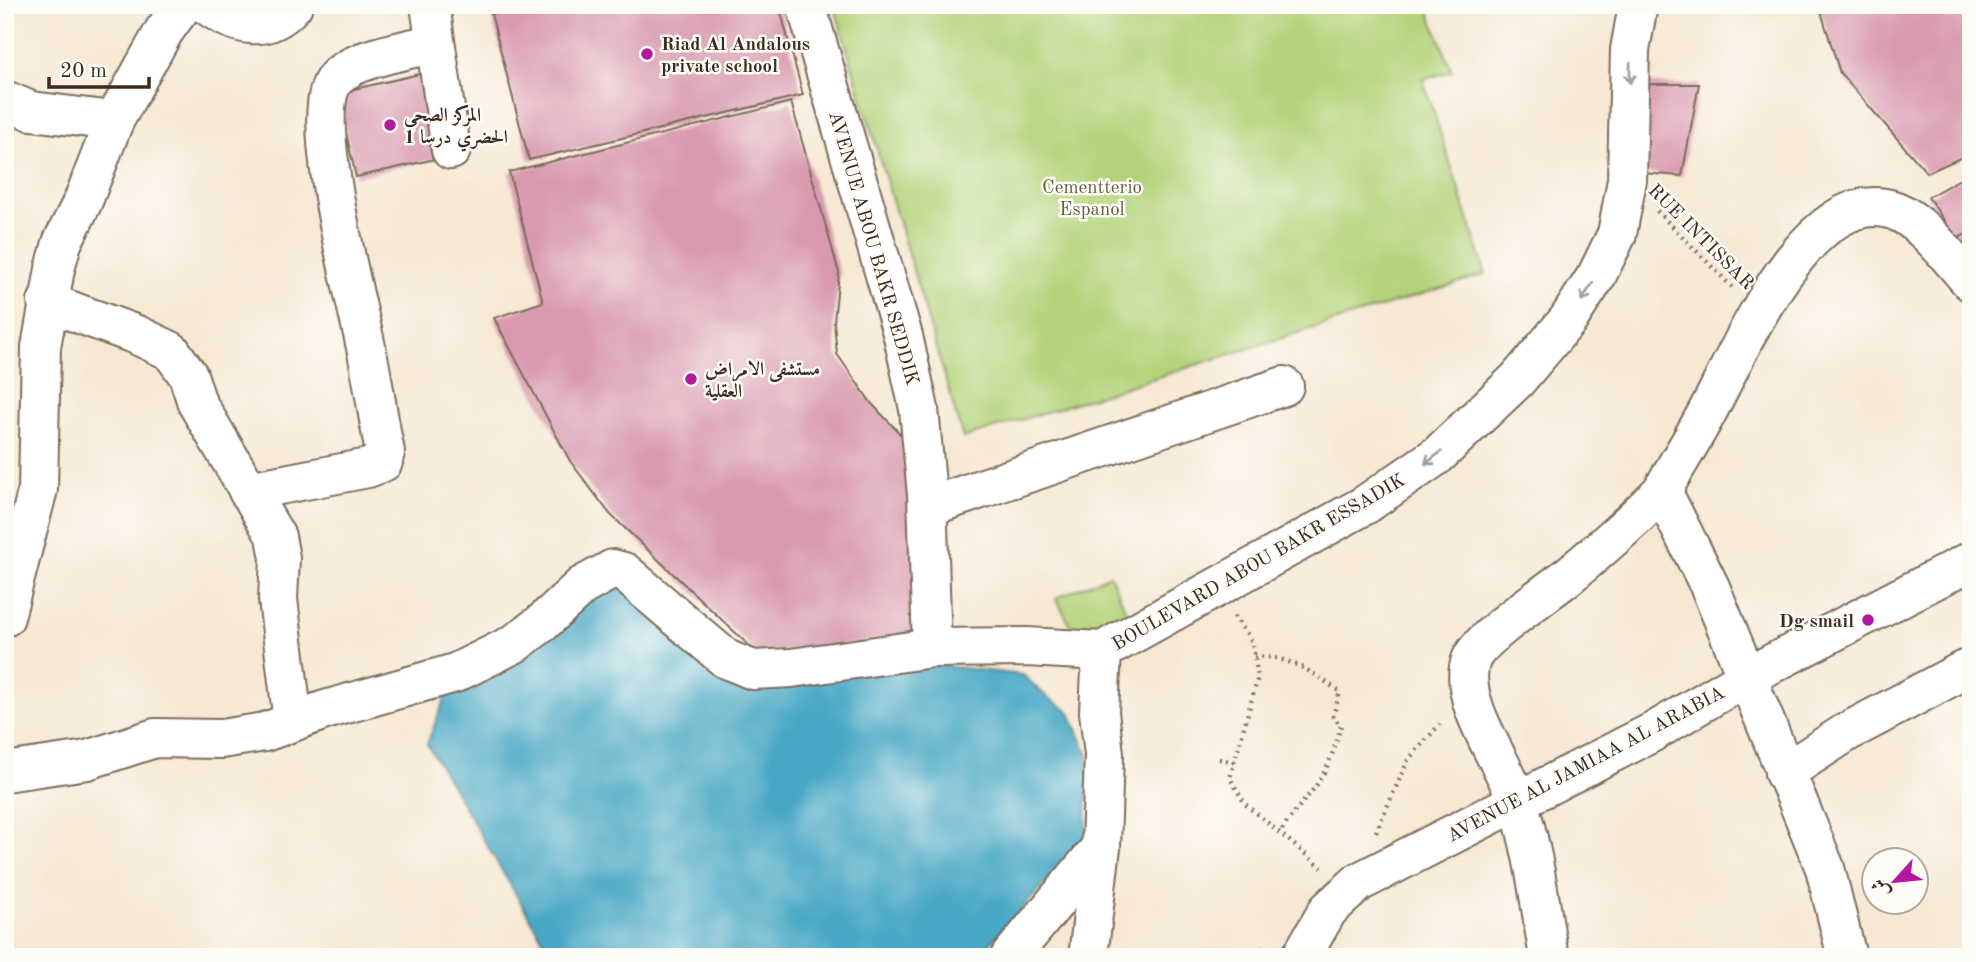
<svg xmlns="http://www.w3.org/2000/svg" width="1976" height="962" font-family="'Old Standard TT',Amiri,serif">
<rect width="100%" height="100%" fill="#fdfcf7"/>
<filter id="ink" filterUnits="userSpaceOnUse"><feTurbulence type="fractalNoise" baseFrequency=".0143" numOctaves="2"/><feDisplacementMap in="SourceGraphic" scale="14" xChannelSelector="R" yChannelSelector="G"/><feConvolveMatrix kernelMatrix="1 2 1 2 8 2 1 2 1" color-interpolation-filters="sRGB"/></filter>
<filter id="wash" filterUnits="userSpaceOnUse"><feTurbulence type="fractalNoise" baseFrequency=".00686" numOctaves="4" result="noise"/><feDisplacementMap in="SourceGraphic" scale="28" xChannelSelector="R" yChannelSelector="G"/><feGaussianBlur stdDeviation="1.57" result="paint"/><feColorMatrix in="noise" values="0 0 0 0 0 0 0 0 0 0 0 0 0 0 0 0 0 1.4 0 .05"/><feComposite in="paint" operator="in"/></filter>
<g filter="url(#wash)">
<rect width="100%" height="100%" fill="#f6e8d3"/>
<g fill="#b4d47b" stroke="#787f4c" stroke-width="2">
<polygon points="834,5 1401,5 1403,11 1427,7 1452,71 1423,79 1486,274 963,438"/>
<polygon points="1110,575 1128,615 1075,634 1056,598"/>
</g>
<polygon fill="#46a7c5" stroke="#406872" stroke-width="2" points="613,569 732,678 920,663 1023,675 1047,697 1069,711 1088,755 1086,840 979,955 1004,947 994,957 553,957 427,744 455,673"/>
<g id="blocks">
<g fill="#d99aaf">
<polygon points="521,5 779,5 803,95 529,160 491,14"/>
<polygon points="1819,5 1971,5 1971,153 1927,173 1840,73"/>
<polygon points="424,73 444,157 356,177 337,93"/>
<polygon points="1647,84 1699,84 1682,176 1642,173"/>
<polygon points="791,102 839,273 834,322 837,354 872,404 905,439 920,635 759,655 610,514 570,461 494,318 543,302 509,172"/>
<polygon points="1971,173 1971,231 1957,239 1928,197"/>
</g>
</g>
</g>
<g filter="url(#ink)">
<use href="#blocks" fill-opacity="0" stroke="#7c6c5d" stroke-width="2"/>
<g fill="none" stroke-linecap="round" stroke-linejoin="round">
<defs>
<g id="minor">
<path d="M207,5C236,26 267,35 293,5"/>
<polyline points="430,5 451,150"/>
<polyline points="806,5 903,336 919,409 927,495 932,648 1026,647 1102,651"/>
<polyline points="5,100 31,111 114,121"/>
<polyline points="47,302 137,335 171,351 188,375 197,403 276,537 280,558 278,599 293,722"/>
<path d="M248,491L368,468L383,462L385,452C378,419 374,385 367,352C357,302 306,116 335,79C352,58 409,50 435,43"/>
<polyline points="928,507 1284,386"/>
<polyline points="5,617 38,489 41,347 55,269 62,243 83,201 114,121 164,31 183,5"/>
<polyline points="1102,651 1365,505 1438,455 1517,380 1568,320 1597,275 1617,234 1627,180 1630,50 1638,5"/>
<polyline points="5,772 87,760 155,738 221,739 265,732 325,710 455,673 514,644 542,623 582,586 613,569 624,572 726,659 753,670 791,668 932,648"/>
<polyline points="1784,773 1847,732 1964,670"/>
<polyline points="1010,957 1101,847"/>
<polyline points="1088,957 1101,847 1104,754 1099,712 1102,651"/>
<polyline points="1301,957 1328,910 1359,882 1653,732 1748,676 1971,561"/>
<path d="M1549,957C1540,905 1534,849 1517,800C1504,763 1456,700 1471,660C1478,639 1547,593 1567,577C1600,550 1632,522 1662,491"/>
<path d="M1847,957L1825,868L1710,587L1662,491C1679,461 1697,432 1712,403C1741,347 1810,183 1893,210C1921,219 1952,261 1971,282"/>
</g>
</defs>
<use href="#minor" stroke="#7c6c5d" stroke-width="42"/>
<g stroke="#7c6c5d" stroke-width="4.5" stroke-dasharray="2 5" stroke-linecap="butt">
<polyline points="1657,211 1732,287"/>
<polyline points="1234,616 1252,641 1258,677 1230,778 1245,804 1322,868"/>
<path d="M1254,656C1291,657 1311,671 1340,692L1333,717L1341,725C1336,744 1329,767 1318,783C1306,800 1291,814 1280,833"/>
<polyline points="1219,759 1235,762"/>
<polyline points="1376,832 1408,760 1440,724"/>
<polyline points="1242,957 1267,946"/>
</g>
<use href="#minor" stroke="#fff" stroke-width="38"/>
</g>
<defs><path id="oneway-shaft" d="M-6 0H5M1.5-3L5.5 0L1.5 3" fill="none" stroke-width="1.6" stroke-linecap="round" stroke-linejoin="round" transform="scale(1.75)"/></defs>
<g stroke="#a79f9a">
<use href="#oneway-shaft" transform="translate(1630 73) rotate(91)"/>
<use href="#oneway-shaft" transform="translate(1587 292) rotate(123)"/>
<use href="#oneway-shaft" transform="translate(1433 458) rotate(143)"/>
</g>
</g>
<g fill="#b5179e" stroke="#fdfcf7" stroke-width="2.5">
<circle cx="647" cy="54" r="7"/>
<circle cx="390" cy="125" r="7"/>
<circle cx="691" cy="379" r="7"/>
<circle cx="1868" cy="620" r="7"/>
</g>
<g text-anchor="middle" stroke-width="5" stroke-linejoin="round" paint-order="stroke">
<g font-size="19" font-weight="bold" fill="#3b2a1e" stroke="#fdfcf7" text-anchor="start">
<text x="661" y="50">Riad Al Andalous<tspan x="661" dy="22">private school</tspan></text>
<text x="404" y="121">المركز الصحي<tspan x="404" dy="22">الحضري درسا 1</tspan></text>
<text x="705" y="375">مستشفى الامراض<tspan x="705" dy="22">العقلية</tspan></text>
<text x="1854" y="627" text-anchor="end">Dg smail</text>
</g>
<g font-size="19" fill="#5f5d3a" stroke="#fdfcf7">
<text x="1092" y="193">Cementterio<tspan x="1092" dy="22">Espanol</tspan></text>
</g>
<g font-size="19" fill="#3b2a1e" stroke="#fdfcf7">
<text transform="translate(1702 236) rotate(45)" y="7">RUE INTISSAR</text>
<text transform="translate(875 248) rotate(74)" y="7">AVENUE ABOU BAKR SEDDIK</text>
<text transform="translate(1258 561) rotate(-30)" y="7">BOULEVARD ABOU BAKR ESSADIK</text>
<text transform="translate(1585 763) rotate(-28)" y="7">AVENUE AL JAMIAA AL ARABIA</text>
</g>
</g>
<rect width="1976" height="962" fill="none" stroke="#fdfcf7" stroke-width="28"/>
<g transform="translate(1895 881) rotate(243)"><circle r="33" fill="#fdfcf7" stroke="#afa8a0" stroke-width="2"/>
<path d="M0-5L12 26L0 18L-12 26Z" fill="#b5179e"/>
<text y="-10" font-size="19" font-weight="bold" text-anchor="middle" fill="#3b2a1e">ش</text>
</g>
<path d="M49 77v10h100v-10" fill="none" stroke="#3b2a1e" stroke-width="3.5"/>
<text x="60" y="77" font-size="21" fill="#3b2a1e" stroke="#fdfcf7" stroke-width="5" paint-order="stroke">20 m</text>
</svg>
